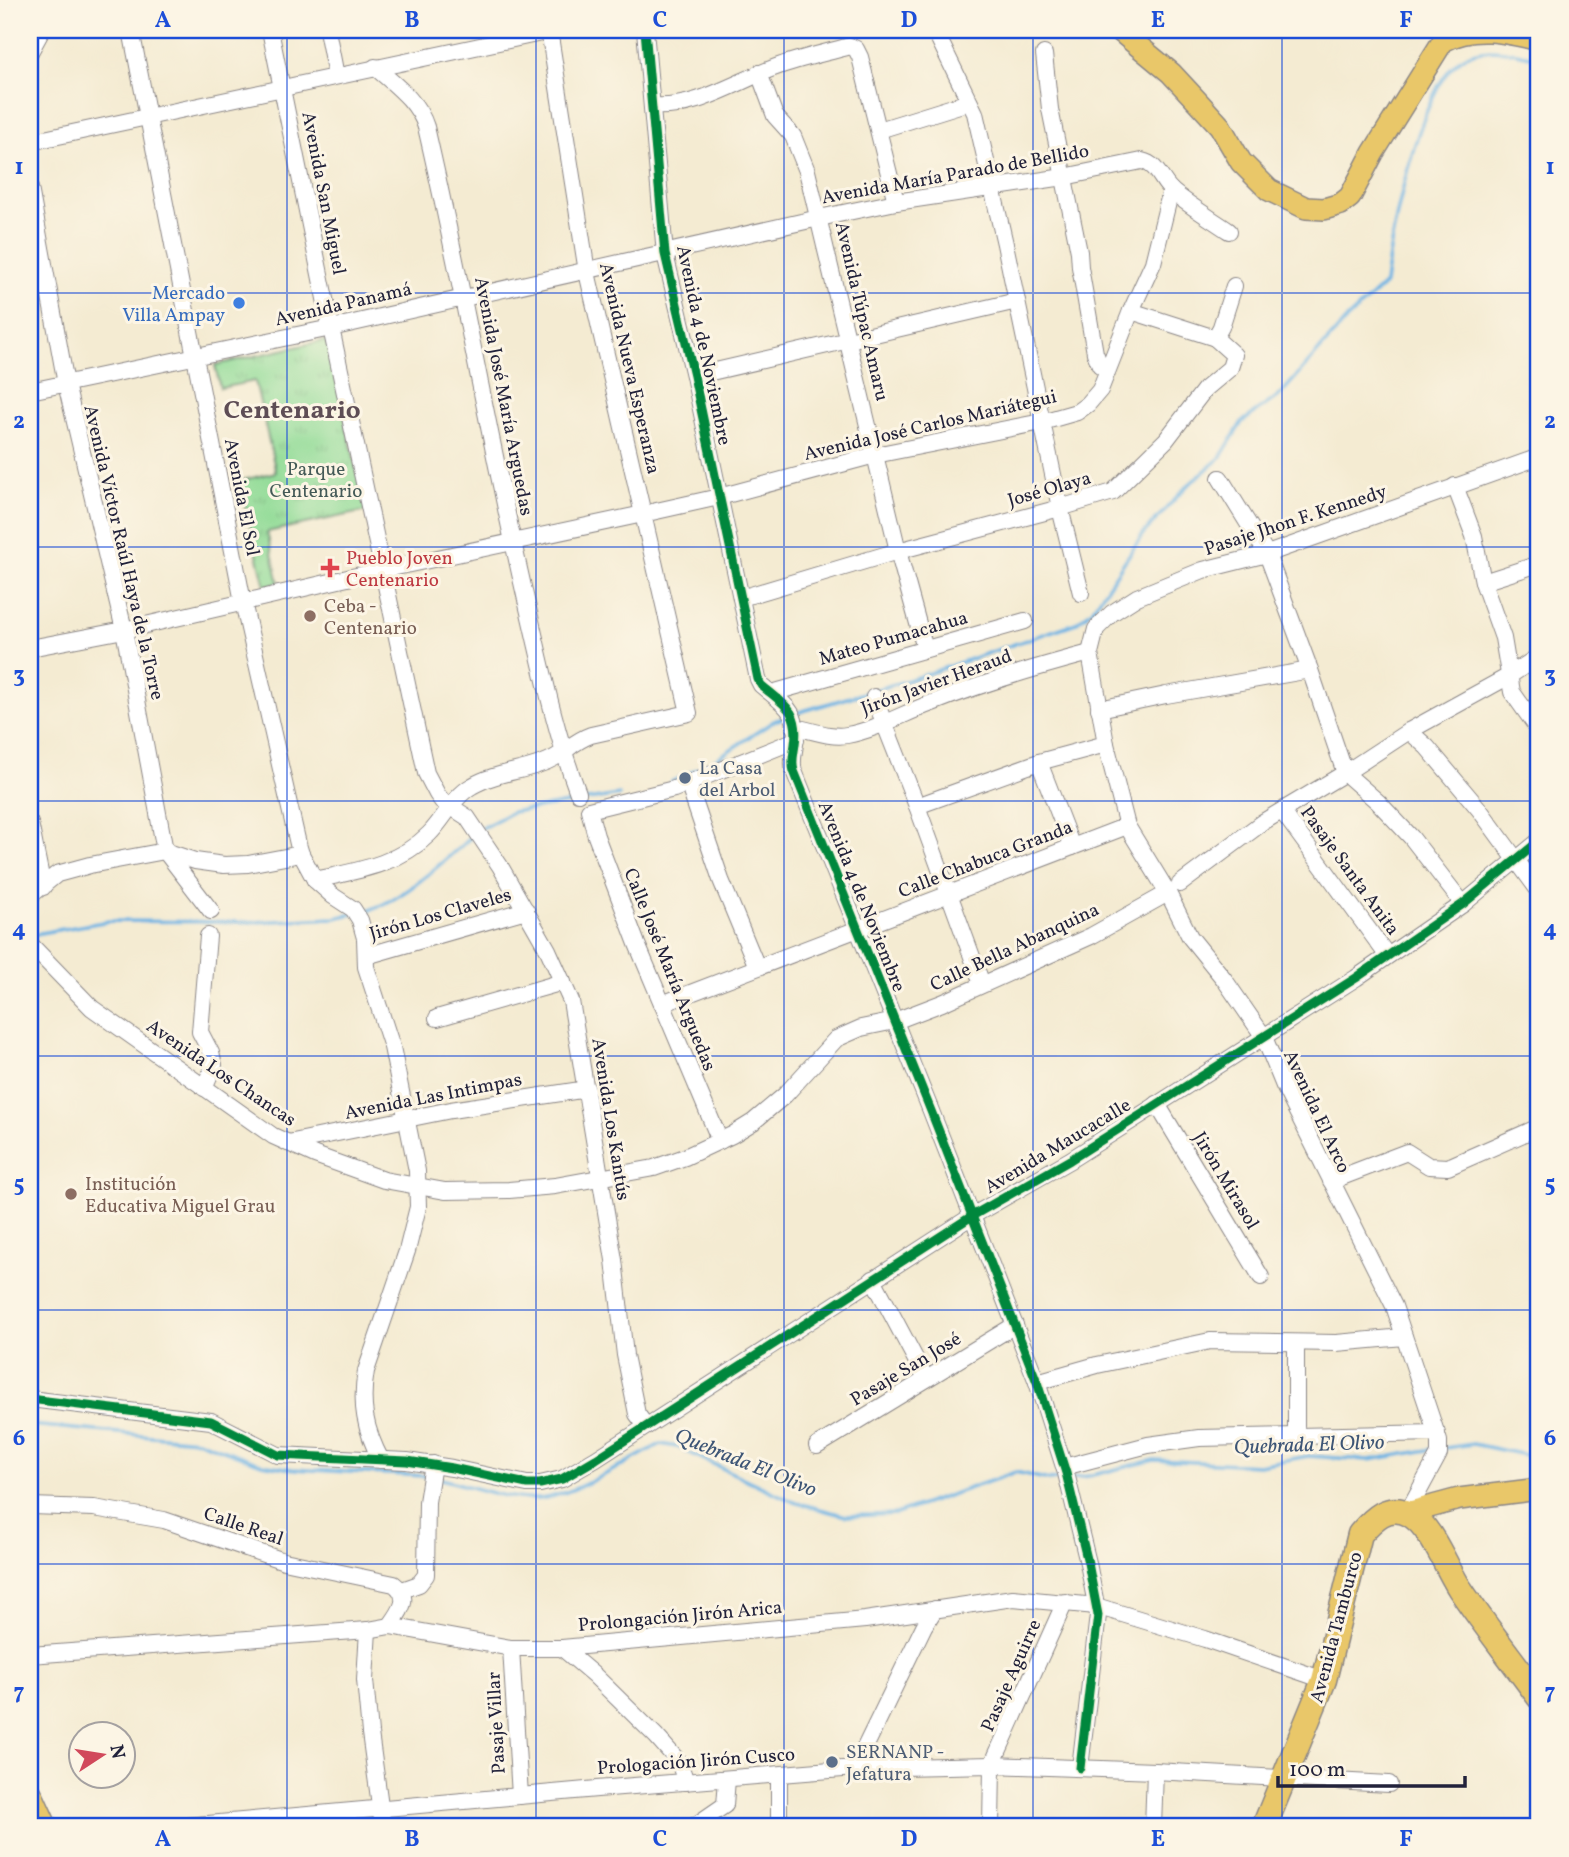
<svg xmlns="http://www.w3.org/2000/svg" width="1569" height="1857" font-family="Vollkorn,serif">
<defs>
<pattern id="park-tufts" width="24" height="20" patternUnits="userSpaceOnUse" patternTransform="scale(1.75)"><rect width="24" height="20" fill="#93dc98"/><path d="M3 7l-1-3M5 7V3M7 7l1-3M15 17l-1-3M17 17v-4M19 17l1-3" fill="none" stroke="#7ebc84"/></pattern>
</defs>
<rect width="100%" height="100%" fill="#fcf5e5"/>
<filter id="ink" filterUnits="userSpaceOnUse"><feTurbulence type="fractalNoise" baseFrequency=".0143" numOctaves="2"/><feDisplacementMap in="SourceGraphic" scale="14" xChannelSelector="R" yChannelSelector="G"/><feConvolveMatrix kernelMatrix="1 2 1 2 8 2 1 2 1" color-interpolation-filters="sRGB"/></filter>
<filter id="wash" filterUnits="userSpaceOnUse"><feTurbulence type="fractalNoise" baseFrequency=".00686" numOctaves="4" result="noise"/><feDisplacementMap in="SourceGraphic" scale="28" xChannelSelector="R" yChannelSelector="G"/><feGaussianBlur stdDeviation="1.57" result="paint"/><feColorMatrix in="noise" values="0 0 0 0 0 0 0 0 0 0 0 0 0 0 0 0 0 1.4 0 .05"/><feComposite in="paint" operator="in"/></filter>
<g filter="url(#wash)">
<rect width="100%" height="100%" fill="#f4ebd2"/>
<polygon fill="url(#park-tufts)" stroke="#5a7f6a" stroke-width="2" points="327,340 366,511 267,532 279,583 265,586 239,481 276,472 255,381 220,388 215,365"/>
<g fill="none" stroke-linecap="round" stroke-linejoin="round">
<g stroke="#6eb4e4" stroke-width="3.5">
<path d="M796,713L912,679L1076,623L1092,610L1143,534L1186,487L1220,458L1242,422L1281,394L1347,319L1385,284C1391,232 1418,95 1457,62C1479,42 1514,52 1539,58"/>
<polyline points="671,782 713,761 774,721 786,717"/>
<polyline points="482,828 512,812 619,795"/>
<path d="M359,913C403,903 440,863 474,835"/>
<polyline points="30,938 40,933 109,921 252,922 335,918 352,914"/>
<polyline points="30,1425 197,1440 262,1464 292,1469 426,1476"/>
<polyline points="1445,1448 1473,1444 1539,1458"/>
<path d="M437,1478C469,1485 504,1500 537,1499C572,1497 628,1461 661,1444L677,1447L794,1502L846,1516L896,1514L1016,1472L1049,1480L1064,1478"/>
<polyline points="1072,1478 1088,1476 1154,1460 1259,1465 1308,1456 1369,1460 1434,1449"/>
</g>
</g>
</g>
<g filter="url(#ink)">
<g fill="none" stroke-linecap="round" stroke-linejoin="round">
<defs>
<g id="minor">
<path d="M131,30L243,602L298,844L301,854L315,880L333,896L353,909L360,920L365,938L366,967L392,1047L417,1171L418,1207L407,1251L366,1371C360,1404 365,1430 381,1460"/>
<polyline points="270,30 331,328 426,773 437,794 442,801 467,817 500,866 548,950 571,1001 614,1260 625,1355 637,1414 646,1426"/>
<polyline points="327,30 336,76"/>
<path d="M645,30L665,254L694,376L758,679L761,685C783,704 800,710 795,744C794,753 791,762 794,771L931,1111L1037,1382L1066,1473L1088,1563L1098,1615L1080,1768"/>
<polyline points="939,39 975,113 1005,244 1060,508 1081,593"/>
<polyline points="30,52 42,30"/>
<polyline points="1044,54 1050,109 1079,252 1080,267 1095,353 1100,365 1107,370"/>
<path d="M375,67C395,85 418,101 426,127C463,285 490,446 527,604C542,667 555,732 578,793"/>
<polyline points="759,73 775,116 793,136 807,171 898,551 925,649"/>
<path d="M652,106C695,110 737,81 776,67C800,58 826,53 850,46L856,49L860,57L896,202"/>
<polyline points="879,130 969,102"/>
<polyline points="30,142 555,30"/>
<polyline points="30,188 66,384 124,630 165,851 211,911"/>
<polyline points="1131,311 1215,338"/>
<polyline points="694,376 1017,301"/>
<path d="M30,391L331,328L819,218L896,202L1064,177L1142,161C1158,164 1161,182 1173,192C1190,206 1210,218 1229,231"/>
<polyline points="1220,478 1267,554 1310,670 1345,773 1378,802 1411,837 1463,904"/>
<polyline points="1455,486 1474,536 1483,582 1503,638 1512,692 1539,730"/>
<polyline points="1483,582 1539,564"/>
<polyline points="741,598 898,551 1060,508 1113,492 1166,440 1205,389 1230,368 1234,355 1215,338 1221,327 1234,286"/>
<polyline points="30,648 124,630 382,570 643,514 719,497 875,455 1042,422 1077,412 1088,404 1100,390 1131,311 1153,263 1171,190"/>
<polyline points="772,693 1025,621"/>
<polyline points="874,697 917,806 982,984"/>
<polyline points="1099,709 1166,695 1310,670"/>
<path d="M794,727C811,730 830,738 847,735C876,730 904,713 932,703C983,683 1037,667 1090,653"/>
<polyline points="1409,731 1427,747 1479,809 1539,891"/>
<polyline points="1039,762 1072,847"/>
<polyline points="688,783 721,880 757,967"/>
<polyline points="917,806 1039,762 1106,744"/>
<polyline points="1282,811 1387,955"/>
<polyline points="30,823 43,887"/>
<path d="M315,880C356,871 398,865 429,834C444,819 454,796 472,786C497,771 529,772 554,758C568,750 574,741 591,735L689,713L587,272L549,30"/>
<polyline points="1180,884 1263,822 1345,773 1409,731 1509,676 1539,656"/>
<polyline points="30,896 57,874 90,865 165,851 195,861 224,865 248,864 301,854"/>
<polyline points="30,944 92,1008 273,1136 315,1155 384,1180 445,1191 509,1190 555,1186 654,1168 685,1157 732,1135 753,1122 785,1095 836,1039 861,1028 895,1021 942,1003 1091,936 1168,893"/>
<polyline points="366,956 526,910"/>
<polyline points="662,1004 1127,826"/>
<polyline points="437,1018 563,982"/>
<polyline points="204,1088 214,1065 211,1053 200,1032 208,936"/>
<polyline points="1157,1104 1261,1277"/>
<polyline points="720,1141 637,944 596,836 589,810 674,789 796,740"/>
<polyline points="288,1143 451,1110 587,1089"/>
<polyline points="1331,1181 1407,1152 1429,1166 1448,1167 1539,1127"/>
<polyline points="873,1279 926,1379"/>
<polyline points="1296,1343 1296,1437"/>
<polyline points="1037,1382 1097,1365 1210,1341 1336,1343 1404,1337"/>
<polyline points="30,1399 211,1421 278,1455 407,1461 452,1468 527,1484 540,1484 562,1479 596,1459 972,1216 1070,1160 1356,978 1463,904 1539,841"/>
<polyline points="817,1446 1015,1325"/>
<polyline points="1064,1467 1148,1445 1199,1438 1437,1433"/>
<path d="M30,1506L94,1508L164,1520L284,1561L394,1584C412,1597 400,1612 390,1626"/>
<polyline points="1407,1513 1439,1454 1439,1441 1394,1306 1284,1086 1264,1037 1224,979 1190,937 1168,893 1127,826 1106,744 1090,653 1096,629 1112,613 1137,597 1203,570 1267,554 1539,457"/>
<polyline points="402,1590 419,1584 426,1575 427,1502 433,1464"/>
<polyline points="368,1630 365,1680 370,1733 383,1827"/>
<polyline points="511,1648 520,1796"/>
<polyline points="562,1648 595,1676 656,1736 679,1762 686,1782"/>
<polyline points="30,1655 368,1630 390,1626 511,1648 562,1648 865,1620 1013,1598 1096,1606 1205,1639 1324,1680"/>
<polyline points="855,1768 924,1626 935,1609"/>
<polyline points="174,1827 597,1789 855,1768 992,1765 1155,1771 1389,1784"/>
<polyline points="693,1827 725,1805 727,1779"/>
<polyline points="779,1827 779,1775"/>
<polyline points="991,1827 992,1765 1065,1602"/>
<polyline points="1153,1827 1155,1771"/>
</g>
<g id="major">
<path d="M1119,30L1171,73L1197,101L1220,126L1241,162L1269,190L1306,208L1324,209L1341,204L1350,197L1373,153L1443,41C1474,24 1506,32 1539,40"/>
<polyline points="1407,1513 1459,1499 1539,1489"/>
</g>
<g id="highway">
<polyline points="30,1794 45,1827"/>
<path d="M1264,1827L1324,1680L1360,1534C1373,1519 1388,1503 1409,1514C1431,1525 1446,1568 1460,1589C1485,1626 1513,1661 1539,1697"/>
</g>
</defs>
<use href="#minor" stroke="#8b8686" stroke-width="18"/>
<use href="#major" stroke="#8b8686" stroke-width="24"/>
<use href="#highway" stroke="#8b8686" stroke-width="27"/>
<use href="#minor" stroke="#fff" stroke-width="16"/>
<use href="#major" stroke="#e9c769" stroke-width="21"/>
<use href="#highway" stroke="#e9c769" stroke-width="24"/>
<defs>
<g id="cycleway">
<path d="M645,30L665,254L694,376L758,679L761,685C783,704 800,710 795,744C794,753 791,762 794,771L931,1111L1037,1382L1066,1473L1088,1563L1098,1615L1080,1768"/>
<polyline points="30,1399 211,1421 278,1455 407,1461 452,1468 527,1484 540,1484 562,1479 596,1459 972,1216 1070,1160 1356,978 1463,904 1539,841"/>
</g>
</defs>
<use href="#cycleway" stroke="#fcf5e5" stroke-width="13"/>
<use href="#cycleway" stroke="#00873e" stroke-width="9"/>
</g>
</g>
<path fill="none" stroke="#1d4ed8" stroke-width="2" stroke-opacity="0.55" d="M287,30V1827M536,30V1827M784,30V1827M1033,30V1827M1282,30V1827M30,293H1539M30,547H1539M30,801H1539M30,1056H1539M30,1310H1539M30,1564H1539"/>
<circle fill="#3f7fe0" stroke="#fcf5e5" stroke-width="2.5" cx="239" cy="303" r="7"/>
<path fill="#e0444e" stroke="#fcf5e5" stroke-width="2.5" d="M326.5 557.5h7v7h7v7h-7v7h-7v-7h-7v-7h7z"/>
<g fill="#8d6e63" stroke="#fcf5e5" stroke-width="2.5">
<circle cx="310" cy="616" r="7"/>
<circle cx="71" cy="1194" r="7"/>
</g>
<g fill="#5c6f8a" stroke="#fcf5e5" stroke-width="2.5">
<circle cx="685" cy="778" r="7"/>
<circle cx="832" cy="1762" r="7"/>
</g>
<g text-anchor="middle" stroke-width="6" stroke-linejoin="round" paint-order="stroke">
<g font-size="19" fill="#22223b" stroke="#fcf5e5">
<text transform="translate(955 173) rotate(-10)" y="7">Avenida María Parado de Bellido</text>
<text transform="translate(325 193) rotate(79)" y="7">Avenida San Miguel</text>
<text transform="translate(343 303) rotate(-13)" y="7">Avenida Panamá</text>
<text transform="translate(863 311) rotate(77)" y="7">Avenida Túpac Amaru</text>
<text transform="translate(705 345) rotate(78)" y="7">Avenida 4 de Noviembre</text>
<text transform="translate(631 368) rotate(77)" y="7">Avenida Nueva Esperanza</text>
<text transform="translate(505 396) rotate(79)" y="7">Avenida José María Arguedas</text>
<text transform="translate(930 424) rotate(-13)" y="7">Avenida José Carlos Mariátegui</text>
<text transform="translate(1049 488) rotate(-16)" y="7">José Olaya</text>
<text transform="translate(243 497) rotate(79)" y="7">Avenida El Sol</text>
<text transform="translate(1295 519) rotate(-18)" y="7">Pasaje Jhon F. Kennedy</text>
<text transform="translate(125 552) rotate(77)" y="7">Avenida Víctor Raúl Haya de la Torre</text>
<text transform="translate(893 637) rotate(-16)" y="7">Mateo Pumacahua</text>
<text transform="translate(936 681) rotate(-20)" y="7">Jirón Javier Heraud</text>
<text transform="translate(985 858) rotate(-21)" y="7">Calle Chabuca Granda</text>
<text transform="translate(1351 870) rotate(54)" y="7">Pasaje Santa Anita</text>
<text transform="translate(863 896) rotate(68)" y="7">Avenida 4 de Noviembre</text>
<text transform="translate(440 913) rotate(-16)" y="7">Jirón Los Claveles</text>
<text transform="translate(1014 946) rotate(-25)" y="7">Calle Bella Abanquina</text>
<text transform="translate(671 969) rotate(68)" y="7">Calle José María Arguedas</text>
<text transform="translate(222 1072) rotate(34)" y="7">Avenida Los Chancas</text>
<text transform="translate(433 1095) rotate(-11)" y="7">Avenida Las Intimpas</text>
<text transform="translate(1318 1111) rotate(65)" y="7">Avenida El Arco</text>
<text transform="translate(612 1119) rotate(81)" y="7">Avenida Los Kantús</text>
<text transform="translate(1057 1145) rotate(-31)" y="7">Avenida Maucacalle</text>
<text transform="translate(1227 1180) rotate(59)" y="7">Jirón Mirasol</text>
<text transform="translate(905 1368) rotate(-31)" y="7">Pasaje San José</text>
<text transform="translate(244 1525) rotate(19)" y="7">Calle Real</text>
<text transform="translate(680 1615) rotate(-5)" y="7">Prolongación Jirón Arica</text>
<text transform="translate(1335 1627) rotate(-75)" y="7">Avenida Tamburco</text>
<text transform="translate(1010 1675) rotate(-66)" y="7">Pasaje Aguirre</text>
<text transform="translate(495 1723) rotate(-93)" y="7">Pasaje Villar</text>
<text transform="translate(696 1760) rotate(-4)" y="7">Prologación Jirón Cusco</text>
</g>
<g font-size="19" fill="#366cbe" stroke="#fcf5e5" text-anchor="end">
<text x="225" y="299">Mercado<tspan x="225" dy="22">Villa Ampay</tspan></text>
</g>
<g font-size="19" fill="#445a57" stroke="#fcf5e5">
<text x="316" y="475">Parque<tspan x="316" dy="22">Centenario</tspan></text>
</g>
<g font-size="19" fill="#be3a42" stroke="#fcf5e5" text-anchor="start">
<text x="346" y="564">Pueblo Joven<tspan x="346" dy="22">Centenario</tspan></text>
</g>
<g font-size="19" fill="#785e54" stroke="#fcf5e5" text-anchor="start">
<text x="324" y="612">Ceba -<tspan x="324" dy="22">Centenario</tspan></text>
<text x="85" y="1190">Institución<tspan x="85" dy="22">Educativa Miguel Grau</tspan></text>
</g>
<g font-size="19" fill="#4e5e75" stroke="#fcf5e5" text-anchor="start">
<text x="699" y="774">La Casa<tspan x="699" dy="22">del Arbol</tspan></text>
<text x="846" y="1758">SERNANP -<tspan x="846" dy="22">Jefatura</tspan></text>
</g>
<g font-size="21" font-style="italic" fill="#3d5576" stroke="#fcf5e5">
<text transform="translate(1309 1444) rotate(-2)" y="7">Quebrada El Olivo</text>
<text transform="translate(746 1462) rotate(22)" y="7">Quebrada El Olivo</text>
</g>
<g font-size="26" font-weight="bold" fill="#5e4d55" stroke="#fcf5e5">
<text x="292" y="418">Centenario</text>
</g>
</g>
<rect width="1569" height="1857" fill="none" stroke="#fcf5e5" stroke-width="77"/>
<g transform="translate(102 1755) rotate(78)"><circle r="33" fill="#fcf5e5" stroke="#a5a1a1" stroke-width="2"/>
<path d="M0-5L12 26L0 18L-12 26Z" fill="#d1495b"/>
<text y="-10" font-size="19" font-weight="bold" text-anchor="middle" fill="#22223b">N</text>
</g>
<path d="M1278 1776v10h187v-10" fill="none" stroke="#22223b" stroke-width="3.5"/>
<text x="1289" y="1776" font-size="21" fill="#22223b" stroke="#fcf5e5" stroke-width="5" paint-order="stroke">100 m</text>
<rect x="38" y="38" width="1492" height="1780" fill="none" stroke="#1d4ed8" stroke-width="2.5"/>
<g font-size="23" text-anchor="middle" font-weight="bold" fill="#1d4ed8">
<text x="163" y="27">A</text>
<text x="412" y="27">B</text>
<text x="660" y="27">C</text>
<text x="909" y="27">D</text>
<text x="1158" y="27">E</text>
<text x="1406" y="27">F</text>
<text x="19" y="174">1</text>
<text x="1550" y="174">1</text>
<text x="19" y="428">2</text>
<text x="1550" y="428">2</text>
<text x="19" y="682">3</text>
<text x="1550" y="682">3</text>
<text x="19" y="936">4</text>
<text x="1550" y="936">4</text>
<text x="19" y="1191">5</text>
<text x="1550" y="1191">5</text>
<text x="19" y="1445">6</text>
<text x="1550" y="1445">6</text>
<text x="19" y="1699">7</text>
<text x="1550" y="1699">7</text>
<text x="163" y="1846">A</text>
<text x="412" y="1846">B</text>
<text x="660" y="1846">C</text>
<text x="909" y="1846">D</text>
<text x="1158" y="1846">E</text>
<text x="1406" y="1846">F</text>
</g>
</svg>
